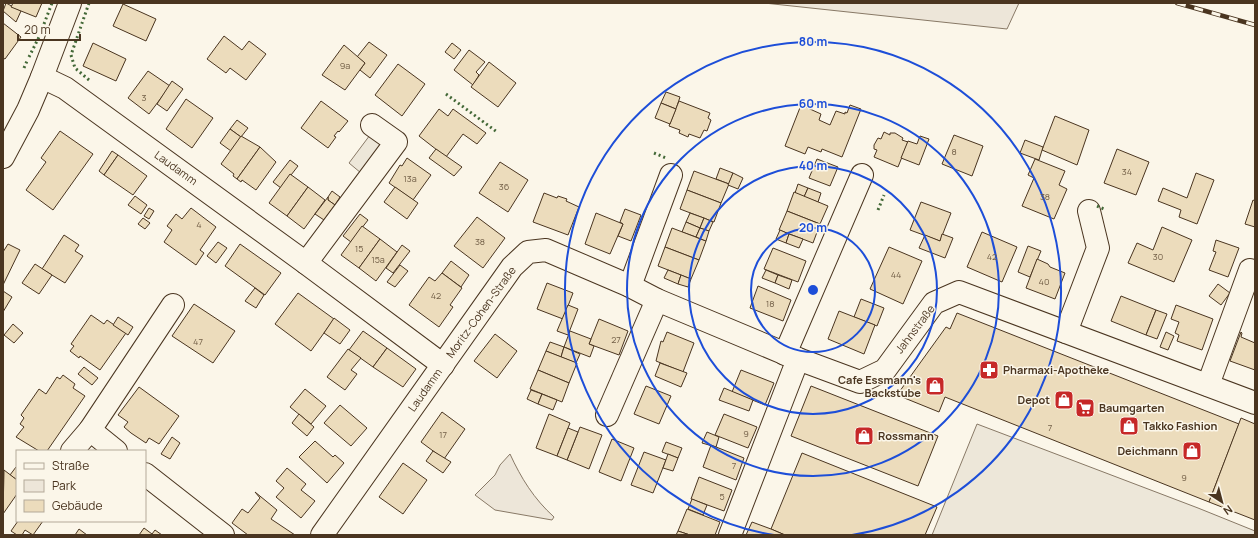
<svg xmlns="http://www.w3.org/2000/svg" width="1258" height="538" font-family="Manrope,sans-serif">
<rect width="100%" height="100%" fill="#fbf6e9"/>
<g fill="#ede6d9" stroke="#887966">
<polygon points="764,3 1019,3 1007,29"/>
<path d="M510,454C521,478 534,499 554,517L552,520L495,510L475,495L495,475L500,465Z"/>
</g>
<g fill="#ede7d9" stroke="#887966">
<polygon points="370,135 383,144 361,173 349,163"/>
<polygon points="977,424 1198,508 1255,531 1255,535 932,535"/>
</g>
<g fill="#ecdcbc" stroke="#4a3520">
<polygon points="6,3 21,11 16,22 3,11"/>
<polygon points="13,3 42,3 36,17 11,7"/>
<polygon points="123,4 156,19 146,41 113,26"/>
<polygon points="3,23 21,37 5,59 3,58"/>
<polygon points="224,36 242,50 249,41 266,54 246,80 230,68 226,73 207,59"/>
<polygon points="369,42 387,55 370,78 360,70 365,63 357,57"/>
<polygon points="93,43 126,59 116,81 83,66"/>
<polygon points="452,43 461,50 454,59 445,52"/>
<polygon points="344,45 365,63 345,90 322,75"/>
<polygon points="469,50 485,62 476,72 479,75 473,85 454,70"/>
<polygon points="489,62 516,83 498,107 471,87"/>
<polygon points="398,64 425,84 402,116 375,95"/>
<polygon points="148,71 170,86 149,114 128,98"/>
<polygon points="172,81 183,89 167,111 157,104"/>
<polygon points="666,92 680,97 676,109 661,103"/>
<polygon points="186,99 213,118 192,148 166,129"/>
<polygon points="321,101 348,121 339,132 338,131 334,136 336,137 328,148 301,128"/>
<polygon points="679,101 710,113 708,118 711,120 707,131 704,130 700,138 689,134 688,137 679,133 680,130 669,126"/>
<polygon points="661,103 676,109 670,124 655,118"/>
<polygon points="801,105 821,114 819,120 830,125 836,111 845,114 845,112 847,113 850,105 861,109 842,157 822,149 821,152 808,147 805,154 785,146"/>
<polygon points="439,109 448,116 453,109 486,133 477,144 463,134 446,157 419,136"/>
<polygon points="1055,116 1089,130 1077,165 1042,150"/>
<polygon points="237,120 248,128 241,137 230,129"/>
<polygon points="230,129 241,137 231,151 220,143"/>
<polygon points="60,131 93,154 53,210 26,190 46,162 41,158"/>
<polygon points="884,132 890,135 890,133 895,133 903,138 902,140 908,142 898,167 874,157 877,150 874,149 874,145 878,138 881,139"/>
<polygon points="954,135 983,146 972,176 942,164"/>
<polygon points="241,136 260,147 237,179 233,176 234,174 221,164"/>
<polygon points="920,136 929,139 919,165 901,158 908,141 917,144"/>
<polygon points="1025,140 1043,147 1039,160 1020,153"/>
<polygon points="260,147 276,162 256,190 242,180 241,182 237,179"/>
<polygon points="436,149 462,167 454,176 429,158"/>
<polygon points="1117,149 1149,162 1136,195 1104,183"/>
<polygon points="112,151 118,155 104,175 99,171"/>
<polygon points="118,155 147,176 133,195 104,175"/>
<polygon points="407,158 431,175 413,200 389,183 400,165 402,166"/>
<polygon points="817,159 838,167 830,186 809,178"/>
<polygon points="1035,159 1065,171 1059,185 1067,189 1054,219 1022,206 1034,178 1028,175"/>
<polygon points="290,160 298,166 281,188 273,182"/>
<polygon points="500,162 528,180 508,212 479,193"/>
<polygon points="720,168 733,173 729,184 716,179"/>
<polygon points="694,171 729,184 721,203 687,190"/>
<polygon points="733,173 743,178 738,189 728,185"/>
<polygon points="1196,173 1214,180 1197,224 1179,217 1181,210 1158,201 1163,188 1187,198"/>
<polygon points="290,174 308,187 287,216 269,203"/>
<polygon points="798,184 808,188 804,197 795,193"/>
<polygon points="308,187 325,200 304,229 287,216"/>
<polygon points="395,187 418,203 407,219 384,202"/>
<polygon points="808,188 821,193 818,202 804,197"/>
<polygon points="687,190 721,203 714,222 680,209"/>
<polygon points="332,191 340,197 335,205 328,200 328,197"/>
<polygon points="794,192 828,206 820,224 787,211"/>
<polygon points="544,193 557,198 558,196 567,199 566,201 579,207 568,235 533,222"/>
<polygon points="135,196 147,205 141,214 128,205"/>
<polygon points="328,197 328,200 335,205 324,220 315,214"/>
<polygon points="1253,200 1255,201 1255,227 1245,224"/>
<polygon points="921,202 951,213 940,241 910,230"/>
<polygon points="149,208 154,211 149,219 144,216"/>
<polygon points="191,208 216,227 200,250 204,253 196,265 164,242 172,230 167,226 176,214 182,219"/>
<polygon points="625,209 641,215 631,241 618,236 623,224 620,222"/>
<polygon points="787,211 820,224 813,243 779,230"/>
<polygon points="596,213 623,224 610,254 585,244"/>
<polygon points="690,213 704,218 700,228 686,222"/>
<polygon points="360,214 368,220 351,242 343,236"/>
<polygon points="477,217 505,238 483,268 454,246"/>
<polygon points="143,218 150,223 145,229 138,224"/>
<polygon points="704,218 713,222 709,231 700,228"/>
<polygon points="686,222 700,228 696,237 682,232"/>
<polygon points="362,226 380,239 359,268 341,255"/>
<polygon points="1162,227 1192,240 1174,282 1128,263 1137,243 1153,250"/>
<polygon points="672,228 706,241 699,260 665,247"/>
<polygon points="700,228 709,231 706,241 696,237"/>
<polygon points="780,230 789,234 786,243 776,239"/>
<polygon points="982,232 1017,247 1002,282 967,267"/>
<polygon points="789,234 803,239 799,248 786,243"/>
<polygon points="942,234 953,238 945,258 919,248 925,235 940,241"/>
<polygon points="64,235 79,245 75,251 83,256 65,283 42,269"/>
<polygon points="380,239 397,252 376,281 359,268"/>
<polygon points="1216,240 1239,248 1228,277 1209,270 1216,252 1213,251"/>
<polygon points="218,242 227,248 216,263 207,256"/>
<polygon points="8,244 20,250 3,285 3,252"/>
<polygon points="240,244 281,273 265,295 225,266"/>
<polygon points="402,245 410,251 393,273 386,268"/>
<polygon points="1028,246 1041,251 1030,277 1018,272"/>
<polygon points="665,247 699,260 691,279 658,266"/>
<polygon points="889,247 922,261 903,304 870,289"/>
<polygon points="773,248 806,261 798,282 764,269"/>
<polygon points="1037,259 1048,264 1050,267 1065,273 1055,299 1026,288"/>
<polygon points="451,261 469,275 461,287 442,273"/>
<polygon points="35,264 52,275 39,294 22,283"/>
<polygon points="400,265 408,271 395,287 387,282"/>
<polygon points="668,270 681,275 678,284 664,278"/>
<polygon points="766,270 778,275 775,283 762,278"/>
<polygon points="442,273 462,288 450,305 453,307 439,327 409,305 429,277 435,281"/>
<polygon points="681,275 691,279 688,287 678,284"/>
<polygon points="778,275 792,280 789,289 775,283"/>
<polygon points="547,283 573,293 563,319 537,309"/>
<polygon points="1218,284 1230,293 1221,305 1209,296"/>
<polygon points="758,286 791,300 783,321 750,308"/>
<polygon points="255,288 264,295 256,308 245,301"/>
<polygon points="3,291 12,297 3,312"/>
<polygon points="298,293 334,319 311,351 275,324"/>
<polygon points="1121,296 1156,310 1146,335 1111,321"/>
<polygon points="861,299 884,308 877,326 854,317"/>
<polygon points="194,304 235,331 213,363 172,336"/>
<polygon points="568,305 578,309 568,335 557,331"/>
<polygon points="1176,305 1213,319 1202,350 1177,341 1179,335 1175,333 1179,322 1171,319"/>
<polygon points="1156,310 1167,314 1157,339 1146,335"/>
<polygon points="839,311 875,325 864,354 828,339"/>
<polygon points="957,313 1239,424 1209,502 945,397 939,412 897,395 946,327 950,329"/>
<polygon points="91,315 104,324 107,320 126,333 100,370 80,356 79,358 70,351 74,346 71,344"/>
<polygon points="118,317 133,327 128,335 113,325"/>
<polygon points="334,318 350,330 340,344 324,333"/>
<polygon points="599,319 628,331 619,355 589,344"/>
<polygon points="13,324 23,333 14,343 4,335"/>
<polygon points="363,331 387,348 373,367 349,350"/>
<polygon points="570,331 591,339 589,344 594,346 590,357 564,347"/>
<polygon points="667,332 694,343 683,372 656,361 661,341 663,342"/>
<polygon points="1166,332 1174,336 1168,350 1160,347"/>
<polygon points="1241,332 1242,333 1241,337 1255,343 1255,370 1230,361"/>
<polygon points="495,334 517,351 497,378 474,361"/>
<polygon points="550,342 564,347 561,357 546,351"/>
<polygon points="564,347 580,354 576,363 561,357"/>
<polygon points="387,348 416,369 403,387 373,367"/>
<polygon points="348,349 361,358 351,370 357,374 345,390 327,377"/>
<polygon points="546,351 577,363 569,383 538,370"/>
<polygon points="660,363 687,373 681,387 655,376"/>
<polygon points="84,367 98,378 92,385 78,374"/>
<polygon points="538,370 569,383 562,402 530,389"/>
<polygon points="741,370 774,383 765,405 732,392"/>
<polygon points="63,375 75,384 73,388 85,396 47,451 39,451 16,437 24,427 20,424 24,418 21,415 39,389 46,394 57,377 60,379"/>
<polygon points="646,386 671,396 659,424 634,414"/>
<polygon points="811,386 938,436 918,486 791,436"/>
<polygon points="139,387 179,416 159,444 149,438 146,443 131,433 124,427 128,422 118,415"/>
<polygon points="724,388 753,400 749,411 719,400"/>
<polygon points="305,389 326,406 311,424 290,407"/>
<polygon points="531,390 542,394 538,404 527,399"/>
<polygon points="542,394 557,400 553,410 538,404"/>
<polygon points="340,405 367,428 351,446 324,423"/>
<polygon points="442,412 465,429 444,459 421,442"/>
<polygon points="299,414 314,427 307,436 292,423"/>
<polygon points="549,414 570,423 557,456 536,448"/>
<polygon points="724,414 757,427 748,448 715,435"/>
<polygon points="1241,418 1255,424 1255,520 1209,502"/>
<polygon points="580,427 602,435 589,469 567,460"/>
<polygon points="568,428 578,432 567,460 557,456"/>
<polygon points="707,432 719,437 716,447 702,443"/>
<polygon points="172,437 180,443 170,459 161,454"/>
<polygon points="612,439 634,448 621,481 599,472"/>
<polygon points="315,441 333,457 335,455 344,463 327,483 299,457"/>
<polygon points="666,442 682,448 678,458 662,452"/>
<polygon points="711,445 744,458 736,480 703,467"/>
<polygon points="433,451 451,462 443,473 426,461"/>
<polygon points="644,452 666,460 653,493 631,485"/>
<polygon points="802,453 937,507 925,535 785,535 771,529"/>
<polygon points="668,454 678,458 673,471 663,468"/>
<polygon points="403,463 427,480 403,514 379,497"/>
<polygon points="16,467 17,468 17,480 10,475"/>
<polygon points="287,468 306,484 301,490 315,501 301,518 276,497 284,488 276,481"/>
<polygon points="4,470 17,480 17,494 3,514"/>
<polygon points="699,477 732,490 724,511 691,499"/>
<polygon points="255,492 277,510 271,519 295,535 248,535 232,523 242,509 248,513 260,498"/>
<polygon points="692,499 707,505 703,515 688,509"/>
<polygon points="687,509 720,522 715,535 690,535 678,531"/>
<polygon points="18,521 43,521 33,535 25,530 22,535 17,535 11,531"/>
<polygon points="752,522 771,529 785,535 746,535"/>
<polygon points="144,528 152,534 155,530 162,535 139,535"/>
<polygon points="79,529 87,535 75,535"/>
<polygon points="678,531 690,535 676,535"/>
</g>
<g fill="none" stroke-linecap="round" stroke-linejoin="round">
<defs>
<g id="minor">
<polyline points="42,77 65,88 306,263 443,365"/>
<polyline points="3,157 28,110 42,77 70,3"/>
<polyline points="306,263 396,142 372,125"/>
<polyline points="630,286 671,175"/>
<polyline points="1066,332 1098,248 1089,211"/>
<polyline points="785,354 862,175"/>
<polyline points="1208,385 1250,270"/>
<polyline points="607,415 657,300"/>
<polyline points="72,451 90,430"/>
<polyline points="116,451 90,430 173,305"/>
<polyline points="145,474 223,535"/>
<polyline points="322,535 512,267 528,252 546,250 630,286 657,300 798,359 860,382 885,370 934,303 959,292 1255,403"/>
<polyline points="730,535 798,359"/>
</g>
</defs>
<use href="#minor" stroke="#4a3520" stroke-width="24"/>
<use href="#minor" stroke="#fbf6e9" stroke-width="22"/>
<defs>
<polyline id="rail" points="1177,3 1255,25"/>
</defs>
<use href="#rail" stroke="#4a3520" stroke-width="4.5"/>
<use href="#rail" stroke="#fbf6e9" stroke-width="3" stroke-dasharray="9" stroke-linecap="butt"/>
<g stroke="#436837" stroke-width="3" stroke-dasharray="2 3" stroke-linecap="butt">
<polyline points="44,24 52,3"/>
<polyline points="29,57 40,35"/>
<polyline points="24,68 27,61"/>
<polyline points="89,80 75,68 71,55 89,3"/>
<polyline points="446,94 497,132"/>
<polyline points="654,153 666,158"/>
<polyline points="1097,206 1104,209"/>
<polyline points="878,210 884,195"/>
</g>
</g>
<g fill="none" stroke="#1d4ed8" stroke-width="2">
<circle cx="813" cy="290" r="62"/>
<circle cx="813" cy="290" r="124"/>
<circle cx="813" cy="290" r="186"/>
<path d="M774 535A248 248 0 1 1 852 535"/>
</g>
<defs>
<symbol id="pharmacy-square" viewBox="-11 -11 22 22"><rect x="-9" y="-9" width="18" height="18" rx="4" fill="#c62828" stroke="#fbf6e9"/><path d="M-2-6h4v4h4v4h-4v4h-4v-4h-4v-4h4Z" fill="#fff"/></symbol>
<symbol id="shop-square" viewBox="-11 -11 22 22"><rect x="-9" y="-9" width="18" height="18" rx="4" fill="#c62828" stroke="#fbf6e9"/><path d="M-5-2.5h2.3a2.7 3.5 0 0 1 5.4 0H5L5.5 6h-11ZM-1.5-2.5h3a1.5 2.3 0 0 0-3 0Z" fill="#fff"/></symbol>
<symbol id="supermarket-square" viewBox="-11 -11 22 22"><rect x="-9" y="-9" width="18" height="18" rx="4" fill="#c62828" stroke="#fbf6e9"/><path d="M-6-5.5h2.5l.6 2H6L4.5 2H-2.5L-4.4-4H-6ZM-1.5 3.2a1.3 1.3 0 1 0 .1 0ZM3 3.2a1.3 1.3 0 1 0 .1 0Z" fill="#fff"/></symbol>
</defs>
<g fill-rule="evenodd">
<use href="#pharmacy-square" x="978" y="359" width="22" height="22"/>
<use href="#shop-square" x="924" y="375" width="22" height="22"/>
<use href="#shop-square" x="1053" y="389" width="22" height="22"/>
<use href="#supermarket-square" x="1074" y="397" width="22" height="22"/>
<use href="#shop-square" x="1118" y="415" width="22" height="22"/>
<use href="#shop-square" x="853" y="425" width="22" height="22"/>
<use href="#shop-square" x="1181" y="440" width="22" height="22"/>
</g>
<g text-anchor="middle" stroke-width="3" stroke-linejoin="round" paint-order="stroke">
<g font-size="9" fill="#725f47">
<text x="345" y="69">9a</text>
<text x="144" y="101">3</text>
<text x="954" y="155">8</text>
<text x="1127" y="175">34</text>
<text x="410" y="182">13a</text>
<text x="504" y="190">36</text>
<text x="1045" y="200">38</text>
<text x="199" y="228">4</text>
<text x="480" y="245">38</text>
<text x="359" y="252">15</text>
<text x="992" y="260">42</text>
<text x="1158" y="260">30</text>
<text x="378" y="263">15a</text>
<text x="896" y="278">44</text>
<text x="1044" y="285">40</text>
<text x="436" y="299">42</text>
<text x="770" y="307">18</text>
<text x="616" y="343">27</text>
<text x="198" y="345">47</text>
<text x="1050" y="431">7</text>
<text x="746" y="437">9</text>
<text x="443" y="438">17</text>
<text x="734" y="469">7</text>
<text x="1184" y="481">9</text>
<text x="722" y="500">5</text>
</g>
<g font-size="11" fill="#4a3520" stroke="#fbf6e9">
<text transform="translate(176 168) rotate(36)" y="4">Laudamm</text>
<text transform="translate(481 312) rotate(-54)" y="4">Moritz-Cohen-Straße</text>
<text transform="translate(915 329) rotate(-53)" y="4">Jahnstraße</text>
<text transform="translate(425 390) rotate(-55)" y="4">Laudamm</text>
</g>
<g font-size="11" font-weight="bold" fill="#4a3520" stroke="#fbf6e9" text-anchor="start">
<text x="1003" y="374">Pharmaxi-Apotheke</text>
<text x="921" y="384" text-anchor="end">Cafe Essmann's<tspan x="921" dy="13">Backstube</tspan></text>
<text x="1050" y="404" text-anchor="end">Depot</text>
<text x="1099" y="412">Baumgarten</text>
<text x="1143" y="430">Takko Fashion</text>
<text x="878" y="440">Rossmann</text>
<text x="1178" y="455" text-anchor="end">Deichmann</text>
</g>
</g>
<circle cx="813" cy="290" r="6" fill="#1d4ed8" stroke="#fbf6e9" stroke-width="2"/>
<g font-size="12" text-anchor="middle" font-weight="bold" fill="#1d4ed8" stroke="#fbf6e9" stroke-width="3" stroke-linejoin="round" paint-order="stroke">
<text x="813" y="46">80 m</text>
<text x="813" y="108">60 m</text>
<text x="813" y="170">40 m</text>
<text x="813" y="232">20 m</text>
</g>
<rect width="1258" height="538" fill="none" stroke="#4a3520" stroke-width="8"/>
<rect x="16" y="450" width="130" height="72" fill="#fbf6e9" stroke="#b4a999"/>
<rect x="24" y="463" width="20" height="6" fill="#fbf6e9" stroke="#b4a999"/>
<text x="52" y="470" font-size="12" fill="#4a3520">Straße</text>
<rect x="24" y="480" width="20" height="12" fill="#ede6d9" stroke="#b4a999"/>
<text x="52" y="490" font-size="12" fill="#4a3520">Park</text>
<rect x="24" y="500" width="20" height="12" fill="#ecdcbc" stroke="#b4a999"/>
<text x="52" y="510" font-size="12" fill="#4a3520">Gebäude</text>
<g transform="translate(1222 502) rotate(144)" stroke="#fbf6e9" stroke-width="3" paint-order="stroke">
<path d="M0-3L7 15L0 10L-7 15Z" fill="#4a3520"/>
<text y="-6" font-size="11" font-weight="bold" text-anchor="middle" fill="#4a3520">N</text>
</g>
<path d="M18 34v6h62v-6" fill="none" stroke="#4a3520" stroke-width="2"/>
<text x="24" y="34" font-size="12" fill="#4a3520" stroke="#fbf6e9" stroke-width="3" paint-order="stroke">20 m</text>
</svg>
